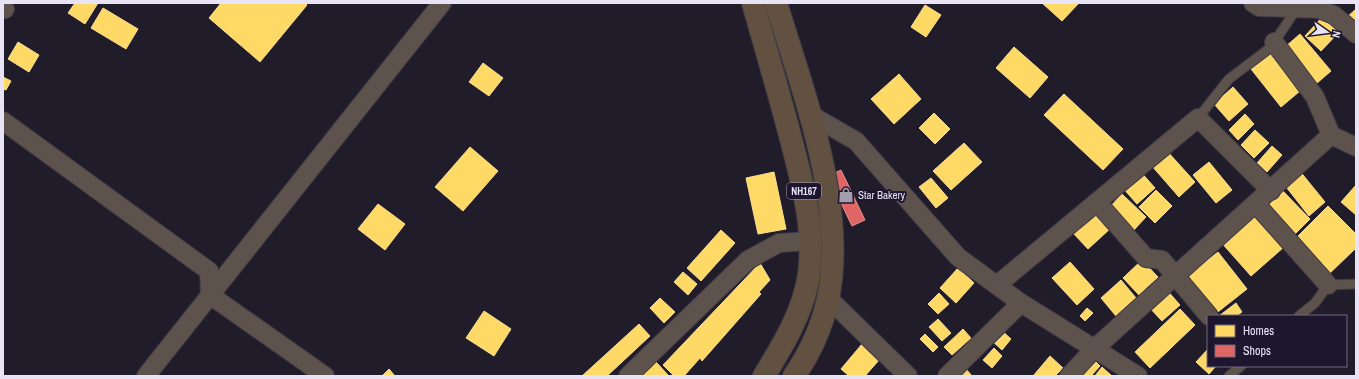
<svg xmlns="http://www.w3.org/2000/svg" width="1359" height="379" font-family="'Archivo Narrow',sans-serif">
<rect width="100%" height="100%" fill="#201c29"/>
<g fill="#ffd966" stroke="#f8dc91">
<polygon points="75,3 98,3 85,24 68,13"/>
<polygon points="221,3 305,3 307,5 260,62 209,18"/>
<polygon points="1042,3 1079,3 1062,21"/>
<polygon points="925,5 941,15 926,37 911,27"/>
<polygon points="103,8 138,29 126,49 91,28"/>
<polygon points="1356,9 1356,29 1346,18"/>
<polygon points="1325,14 1341,30 1321,51 1305,36"/>
<polygon points="1300,34 1331,71 1316,84 1285,47"/>
<polygon points="18,42 39,55 29,72 8,59"/>
<polygon points="1014,47 1048,77 1030,98 996,68"/>
<polygon points="1270,54 1300,91 1281,107 1251,69"/>
<polygon points="483,63 503,78 489,96 469,82"/>
<polygon points="899,74 921,99 894,124 871,99"/>
<polygon points="3,77 11,81 6,90 3,89"/>
<polygon points="1233,87 1248,104 1229,121 1214,104"/>
<polygon points="1064,94 1123,149 1103,170 1044,115"/>
<polygon points="934,113 950,129 935,144 919,128"/>
<polygon points="1245,114 1254,124 1238,140 1229,130"/>
<polygon points="1255,130 1269,143 1254,158 1241,145"/>
<polygon points="964,143 982,162 951,190 933,171"/>
<polygon points="1272,146 1282,155 1267,172 1257,163"/>
<polygon points="470,147 498,171 463,211 435,187"/>
<polygon points="1167,151 1195,182 1179,197 1151,165"/>
<polygon points="1209,162 1232,190 1216,203 1193,175"/>
<polygon points="1299,170 1325,202 1309,216 1283,183"/>
<polygon points="1140,171 1155,188 1137,204 1122,187"/>
<polygon points="774,172 786,229 758,234 746,178"/>
<polygon points="931,178 948,198 936,208 919,187"/>
<polygon points="1356,185 1356,215 1341,202"/>
<polygon points="1280,188 1310,219 1294,235 1264,203"/>
<polygon points="1156,190 1172,206 1155,223 1139,207"/>
<polygon points="1122,194 1146,217 1133,231 1108,209"/>
<polygon points="378,204 405,224 385,250 358,229"/>
<polygon points="1328,206 1356,234 1356,248 1328,275 1294,240"/>
<polygon points="1097,212 1111,228 1088,249 1073,233"/>
<polygon points="1253,212 1284,247 1251,276 1220,241"/>
<polygon points="721,230 735,243 701,281 687,268"/>
<polygon points="1218,252 1247,289 1214,315 1185,278"/>
<polygon points="1142,260 1158,277 1139,295 1123,278"/>
<polygon points="1070,262 1094,289 1077,305 1052,278"/>
<polygon points="760,263 770,280 759,292 761,294 702,361 700,358 684,376 674,376 663,365"/>
<polygon points="958,268 974,283 956,303 940,288"/>
<polygon points="683,272 697,284 688,295 674,282"/>
<polygon points="1121,280 1136,298 1116,316 1101,298"/>
<polygon points="1166,289 1180,305 1162,321 1148,306"/>
<polygon points="939,293 949,304 938,314 928,304"/>
<polygon points="660,298 675,312 664,323 650,308"/>
<polygon points="1236,303 1242,312 1236,316 1219,316"/>
<polygon points="1087,308 1093,313 1085,321 1080,316"/>
<polygon points="1180,309 1195,325 1150,368 1135,352"/>
<polygon points="484,311 511,329 494,356 466,338"/>
<polygon points="938,319 951,333 942,341 929,327"/>
<polygon points="639,324 650,336 607,376 582,376"/>
<polygon points="963,329 971,338 952,355 944,347"/>
<polygon points="1000,329 1011,339 1002,350 990,339"/>
<polygon points="925,334 938,347 933,352 920,339"/>
<polygon points="862,344 880,359 865,376 849,376 841,369"/>
<polygon points="994,348 1002,356 992,368 983,360"/>
<polygon points="1208,349 1208,366 1216,366 1209,374 1196,362"/>
<polygon points="1050,356 1063,368 1055,376 1033,376"/>
<polygon points="1091,357 1100,366 1091,376 1076,376"/>
<polygon points="656,362 669,376 642,376"/>
<polygon points="1102,367 1112,376 1095,376"/>
<polygon points="389,369 395,376 382,376"/>
<polygon points="966,369 972,376 958,376"/>
</g>
<polygon fill="#e06666" stroke="#e28c91" points="841,170 865,220 852,226 828,176"/>
<g fill="none" stroke-linecap="round" stroke-linejoin="round">
<defs>
<g id="lane">
<polyline points="1198,118 1229,79 1271,47 1297,8"/>
<polyline points="1299,316 1315,303 1328,285 1356,284"/>
<polyline points="1229,376 1241,366"/>
</g>
<g id="street">
<polyline points="1253,3 1259,7 1319,9 1334,15 1356,34"/>
<polyline points="3,8 5,9"/>
<polyline points="1274,42 1315,97 1331,135 1356,147"/>
<polyline points="809,114 856,141 958,257 1021,303 1138,376"/>
<polyline points="3,121 209,271 210,295 325,376"/>
<polyline points="1097,202 1146,258 1162,260 1209,316"/>
<polyline points="1256,204 1328,285"/>
<polyline points="997,285 1198,118 1271,191"/>
<polyline points="828,298 908,376"/>
<polyline points="146,376 442,3"/>
<polyline points="628,376 748,260 779,243 811,241"/>
<polyline points="947,376 1021,303"/>
<polyline points="1069,376 1094,349 1331,135"/>
</g>
<g id="highway">
<path d="M753,3C766,50 780,96 792,143C803,186 815,229 809,274C804,311 783,345 764,376"/>
<path d="M776,3C803,92 847,205 828,299C822,326 810,353 794,376"/>
</g>
</defs>
<use href="#lane" stroke="#3d3945" stroke-width="11"/>
<use href="#street" stroke="#3d3945" stroke-width="20"/>
<use href="#highway" stroke="#3d3945" stroke-width="24"/>
<use href="#lane" stroke="#5e534c" stroke-width="9"/>
<use href="#street" stroke="#5e534c" stroke-width="18"/>
<use href="#highway" stroke="#625040" stroke-width="22"/>
</g>
<defs>
<symbol id="shop-bare" viewBox="-9 -9 18 18"><path d="M-5-2.5h2.3a2.7 3.5 0 0 1 5.4 0H5L5.5 6h-11ZM-1.5-2.5h3a1.5 2.3 0 0 0-3 0Z" fill="#a29eae" stroke="#1e162f" stroke-width="2.5" paint-order="stroke"/></symbol>
</defs>
<g fill-rule="evenodd">
<use href="#shop-bare" x="835" y="184" width="22" height="22"/>
</g>
<g text-anchor="middle" stroke-width="4" stroke-linejoin="round" paint-order="stroke">
<rect fill="#1e162f" stroke="#aba6ba" stroke-width="1" x="787" y="183" width="34" height="16" rx="3"/>
<g font-size="10" font-weight="bold" fill="#e8e4f6">
<text x="804" y="195">NH167</text>
</g>
<g font-size="11" fill="#e8e4f6" stroke="#1e162f" text-anchor="start">
<text x="858" y="199">Star Bakery</text>
</g>
</g>
<rect width="1359" height="379" fill="none" stroke="#e8e4f6" stroke-width="8"/>
<rect x="1207" y="315" width="140" height="52" fill="#1e162f" stroke="#6f687f"/>
<rect x="1215" y="325" width="20" height="12" fill="#ffd966" stroke="#6f687f"/>
<text x="1243" y="335" font-size="12" fill="#e8e4f6">Homes</text>
<rect x="1215" y="345" width="20" height="12" fill="#e06666" stroke="#6f687f"/>
<text x="1243" y="355" font-size="12" fill="#e8e4f6">Shops</text>
<g transform="translate(1327 32) rotate(104)" stroke="#1e162f" stroke-width="3" paint-order="stroke">
<path d="M0-3L7 15L0 10L-7 15Z" fill="#e8e4f6"/>
<text y="-6" font-size="11" font-weight="bold" text-anchor="middle" fill="#e8e4f6">N</text>
</g>
</svg>
